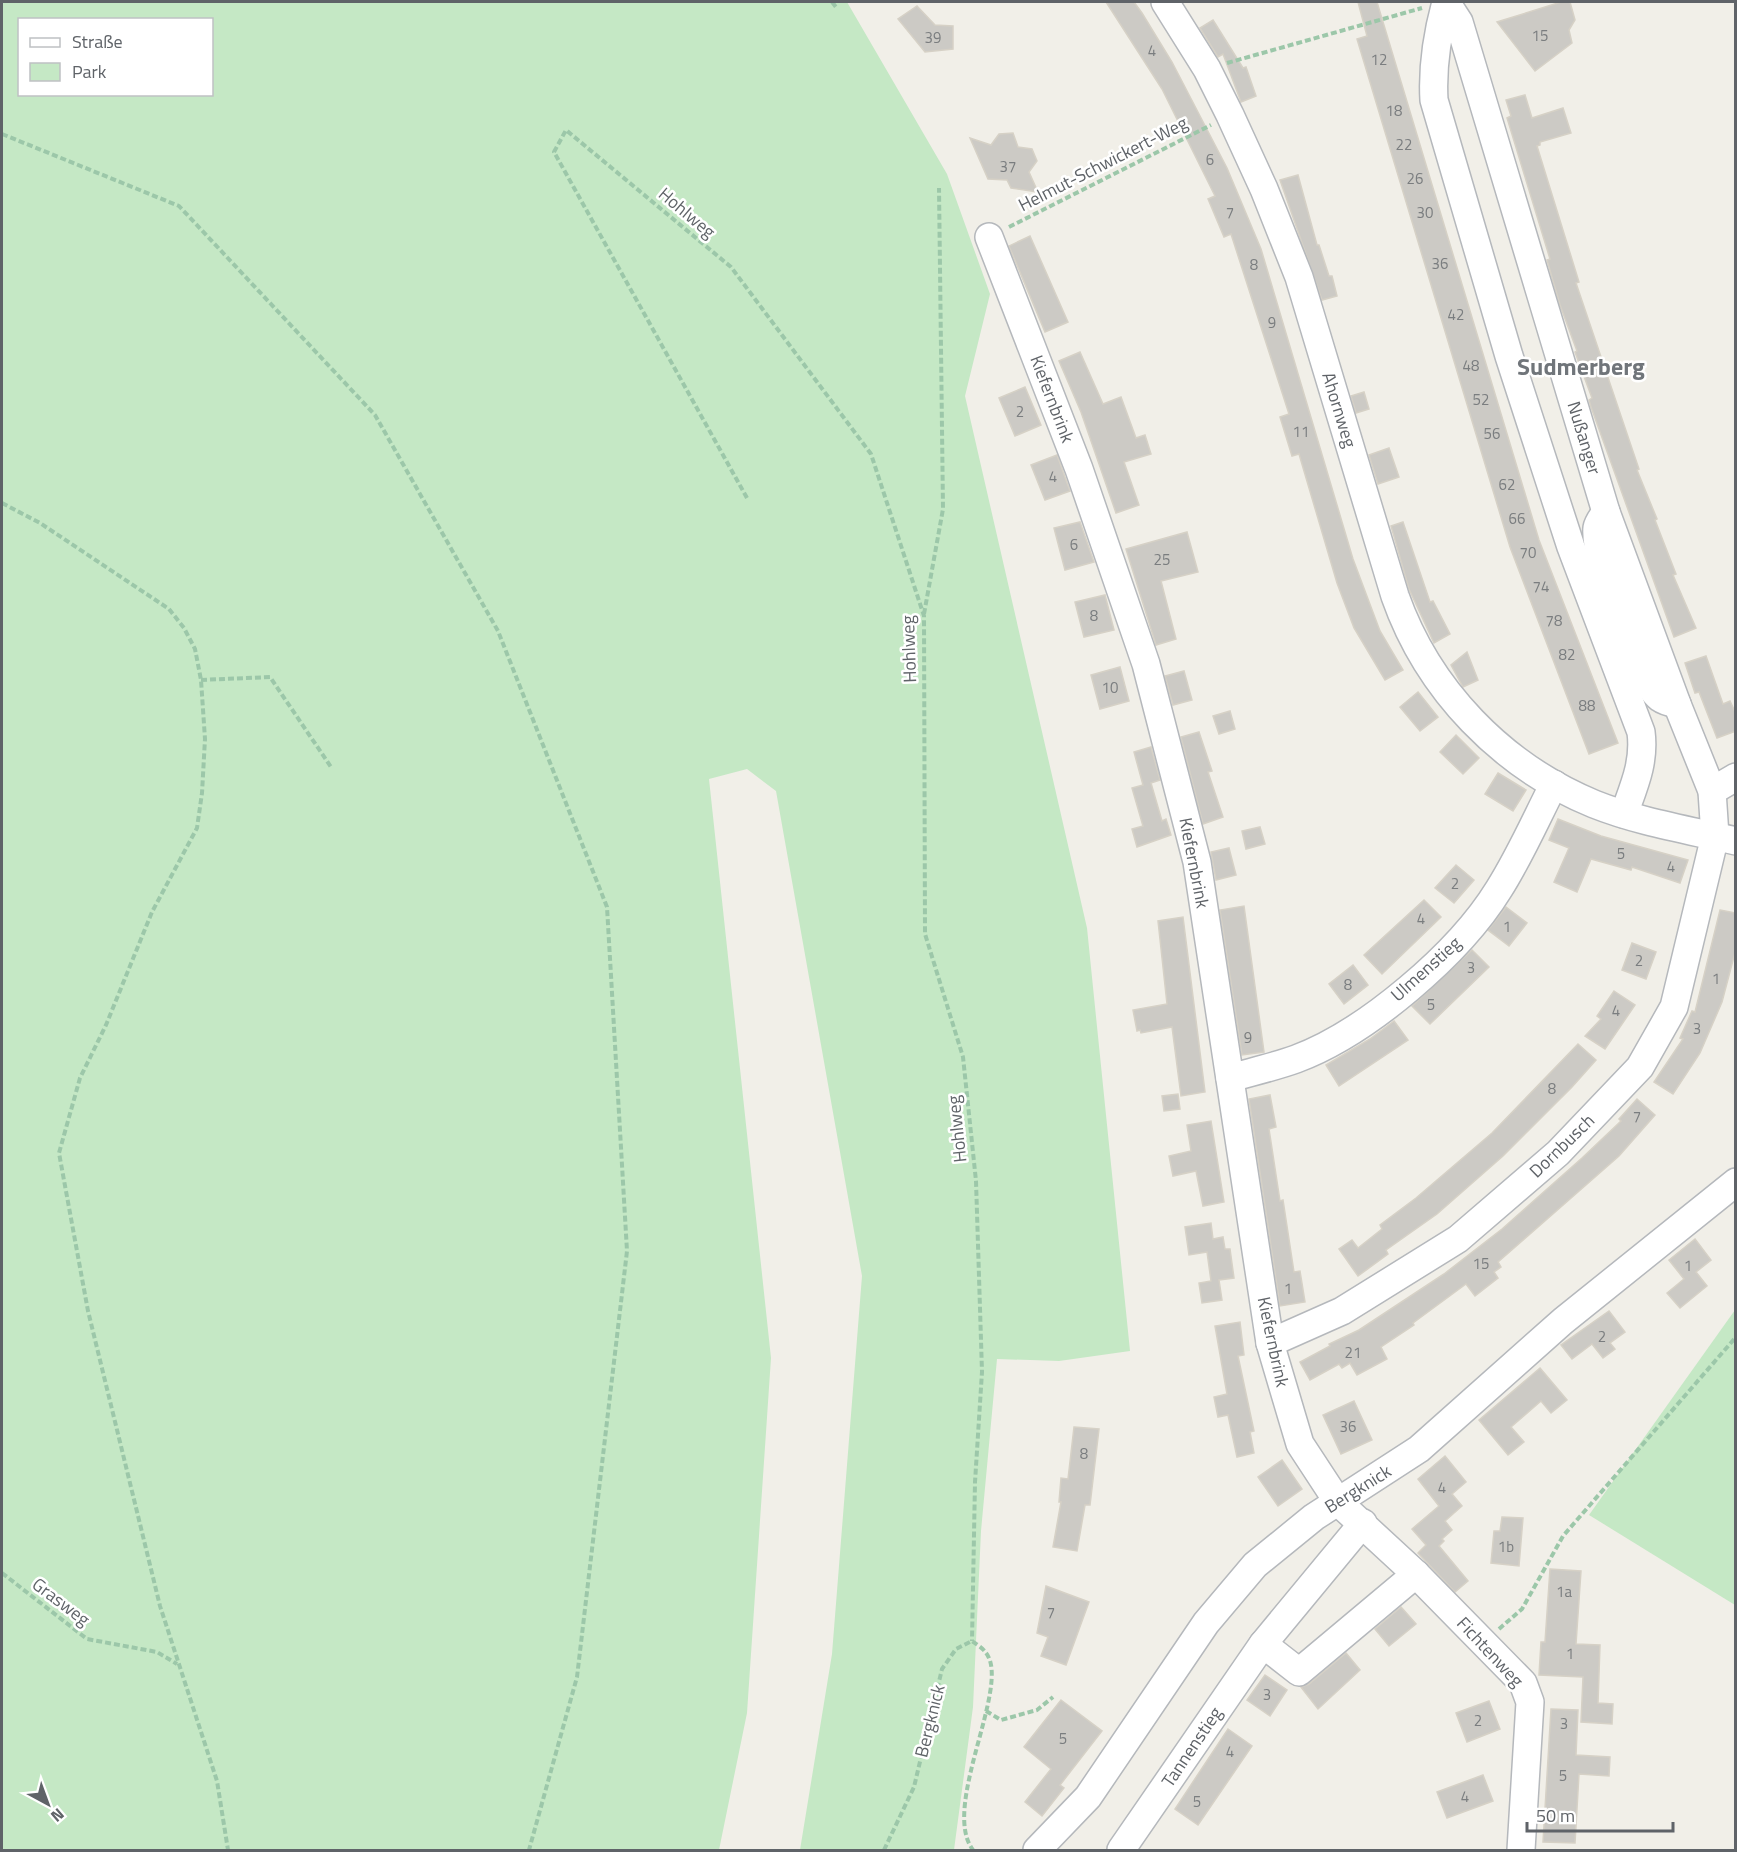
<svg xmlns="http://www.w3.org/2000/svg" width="1737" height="1852" font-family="'Titillium Web',sans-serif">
<rect width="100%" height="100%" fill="#f1efe8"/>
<g fill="#c5e8c5" fill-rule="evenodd">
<path d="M2,2H847L947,174L990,294L965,396L1087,928L1130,1351L1059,1361L997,1359L981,1531L973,1707L954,1850H800L832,1654L862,1276L776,791L747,769L709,779L771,1358L747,1713L719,1850H2ZM20,20H212V94H20Z"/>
<polygon points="1735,1310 1736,1605 1735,1605 1589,1515"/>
</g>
<g fill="#cccac5" stroke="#d6d1c6" stroke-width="1.5">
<polygon points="1106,2 1134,2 1142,13 1172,62 1227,168 1261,249 1353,559 1380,631 1403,670 1385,680 1354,628 1337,583 1299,454 1292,456 1280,417 1289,414 1231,234 1224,237 1208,199 1215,196 1162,89"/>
<polygon points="1358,2 1377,2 1539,540 1618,743 1589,754 1510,547 1357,39 1367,36"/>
<polygon points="1561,2 1570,2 1575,20 1569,30 1572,43 1535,71 1497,22"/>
<polygon points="917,6 935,25 953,26 953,49 925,52 898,19"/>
<polygon points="1213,20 1243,68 1246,67 1256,96 1241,102 1223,54 1218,57 1200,28"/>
<polygon points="1525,95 1532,118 1563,108 1571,133 1540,142 1540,145 1537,146 1579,282 1576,283 1639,469 1637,470 1657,519 1655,520 1676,574 1673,575 1696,628 1674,637 1591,407 1589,400 1592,398 1575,352 1577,351 1560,305 1547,260 1550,259 1507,118 1511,116 1506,100"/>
<polygon points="1013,133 1018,147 1032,149 1037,161 1029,172 1038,192 1011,188 1007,180 988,179 970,138 991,145 999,134"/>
<polygon points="1298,175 1317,245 1319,245 1329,276 1332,276 1337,296 1322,300 1280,180"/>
<polygon points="1030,236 1068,322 1045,332 1009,246"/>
<polygon points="1080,352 1103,404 1121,397 1136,438 1145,435 1151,454 1124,462 1139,505 1116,513 1081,412 1059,361"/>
<polygon points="1025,387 1041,425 1015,436 999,398"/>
<polygon points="1364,392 1369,409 1356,413 1351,396"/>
<polygon points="1389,448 1399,477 1378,484 1369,455"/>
<polygon points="1057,455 1070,491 1045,500 1031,465"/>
<polygon points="1080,522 1094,562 1065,570 1054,528"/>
<polygon points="1403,522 1430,602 1433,601 1450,634 1434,643 1409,589 1391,526"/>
<polygon points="1187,532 1198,572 1161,581 1176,639 1156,645 1126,549"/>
<polygon points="1105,595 1114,630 1084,637 1075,602"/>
<polygon points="1467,652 1478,680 1463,687 1451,665"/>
<polygon points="1706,656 1723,704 1730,701 1736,714 1736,731 1717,738 1699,692 1695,693 1685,663"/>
<polygon points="1120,667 1129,701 1100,709 1091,675"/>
<polygon points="1184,671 1192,700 1173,705 1165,676"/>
<polygon points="1418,692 1438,717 1420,731 1400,707"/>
<polygon points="1230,711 1235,729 1219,734 1213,716"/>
<polygon points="1199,732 1212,771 1208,772 1223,817 1203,824 1181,737"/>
<polygon points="1456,735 1479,758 1463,774 1440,752"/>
<polygon points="1151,747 1160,780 1151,783 1162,821 1166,819 1171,835 1137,847 1132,829 1143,826 1132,788 1143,785 1134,752"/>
<polygon points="1498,773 1526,790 1513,811 1485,794"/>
<polygon points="1558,819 1601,836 1688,860 1680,883 1632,867 1631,870 1591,859 1577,892 1554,882 1569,848 1549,840"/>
<polygon points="1260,827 1265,844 1246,849 1242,831"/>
<polygon points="1229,848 1236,875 1216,880 1211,852"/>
<polygon points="1456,865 1474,880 1454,903 1435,888"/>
<polygon points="1424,900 1441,917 1382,974 1364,955"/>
<polygon points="1244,906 1264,1052 1242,1055 1220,910"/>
<polygon points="1506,907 1527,923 1509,946 1488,930"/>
<polygon points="1720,910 1736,913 1736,949 1722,1002 1700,1053 1673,1094 1654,1082 1683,1039 1680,1038 1692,1011 1695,1012"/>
<polygon points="1183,917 1205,1092 1181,1096 1172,1027 1141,1033 1140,1030 1137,1031 1133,1010 1167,1004 1158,921"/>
<polygon points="1632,943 1656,952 1646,979 1622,970"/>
<polygon points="1472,950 1489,967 1430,1024 1412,1006"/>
<polygon points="1353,965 1368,985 1344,1004 1329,984"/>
<polygon points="1614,991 1635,1005 1605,1049 1585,1036 1601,1019 1597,1016"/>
<polygon points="1394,1021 1408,1040 1339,1086 1326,1065 1370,1039"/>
<polygon points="1578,1044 1596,1060 1572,1087 1503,1156 1437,1214 1386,1250 1388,1254 1358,1276 1339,1249 1352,1240 1358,1248 1382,1229 1380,1225 1416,1198 1492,1133"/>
<polygon points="1178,1094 1180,1109 1164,1111 1162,1096"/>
<polygon points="1270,1095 1276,1127 1269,1129 1280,1201 1283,1200 1294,1272 1300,1271 1305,1302 1280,1306 1249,1099"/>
<polygon points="1637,1099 1655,1115 1619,1156 1498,1262 1501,1267 1494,1272 1498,1278 1475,1296 1466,1284 1413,1323 1414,1325 1381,1347 1387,1359 1357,1375 1350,1363 1342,1368 1339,1364 1310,1380 1300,1362 1330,1346 1329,1344 1359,1330 1444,1274 1502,1229 1582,1158 1621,1121 1619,1119"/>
<polygon points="1211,1121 1224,1202 1203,1206 1196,1171 1173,1176 1169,1156 1191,1151 1187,1125"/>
<polygon points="1211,1223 1213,1239 1223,1237 1225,1249 1230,1249 1234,1278 1219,1280 1222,1300 1202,1303 1199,1283 1211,1281 1207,1252 1189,1255 1185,1227"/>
<polygon points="1695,1239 1711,1260 1696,1272 1707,1286 1680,1308 1667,1293 1684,1279 1669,1260"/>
<polygon points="1609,1311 1625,1332 1610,1343 1615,1349 1603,1358 1592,1344 1572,1359 1561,1345"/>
<polygon points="1240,1322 1244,1355 1238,1356 1254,1431 1250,1432 1254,1453 1237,1457 1228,1415 1218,1417 1214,1397 1227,1394 1215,1326"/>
<polygon points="1540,1368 1567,1400 1551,1413 1541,1401 1511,1427 1524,1442 1508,1455 1479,1420"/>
<polygon points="1354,1401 1372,1440 1341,1454 1323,1415"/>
<polygon points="1074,1427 1099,1429 1090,1505 1085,1505 1077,1551 1053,1547 1061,1502 1059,1502 1061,1478 1068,1479"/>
<polygon points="1445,1456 1466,1482 1452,1494 1462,1506 1445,1521 1452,1530 1442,1539 1444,1541 1439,1546 1468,1581 1455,1592 1418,1553 1426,1545 1412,1529 1439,1506 1418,1479"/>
<polygon points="1282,1460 1302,1489 1278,1506 1258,1477"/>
<polygon points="1502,1517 1523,1518 1519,1566 1491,1563 1494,1531 1500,1531"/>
<polygon points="1550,1569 1581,1571 1576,1644 1600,1645 1598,1703 1613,1704 1612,1724 1581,1722 1583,1677 1539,1675 1541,1642 1545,1642"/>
<polygon points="1046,1586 1089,1602 1066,1665 1041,1656 1048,1637 1037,1633"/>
<polygon points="1401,1607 1416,1624 1389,1646 1375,1629"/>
<polygon points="1346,1653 1360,1670 1318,1709 1301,1687 1309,1684"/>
<polygon points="1265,1675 1287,1690 1270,1716 1247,1700"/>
<polygon points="1061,1700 1102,1731 1060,1785 1064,1788 1042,1816 1025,1802 1051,1769 1024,1747"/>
<polygon points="1489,1701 1500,1729 1467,1742 1456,1713"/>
<polygon points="1551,1709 1578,1710 1576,1755 1610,1757 1609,1776 1579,1774 1575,1843 1543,1842"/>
<polygon points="1228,1729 1252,1746 1198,1825 1175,1809"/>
<polygon points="1483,1775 1493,1801 1447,1818 1437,1792"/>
</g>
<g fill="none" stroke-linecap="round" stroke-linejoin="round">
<defs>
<g id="minor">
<path d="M1165,2L1207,69L1230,115L1264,189L1299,277L1395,596C1428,690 1502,766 1594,804C1639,822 1689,830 1736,841"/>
<path d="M1446,2C1437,35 1432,66 1434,100L1509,356L1571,547L1641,732C1645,762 1634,786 1624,814"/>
<polyline points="989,237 1079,469 1146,664 1197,862 1270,1343 1300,1444 1338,1502 1416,1574 1523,1683 1530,1702 1521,1850"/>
<path d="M1606,512C1603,516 1598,522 1597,528C1593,555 1638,683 1660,698C1664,701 1672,703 1677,704"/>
<polyline points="1712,791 1736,777"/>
<path d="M1230,1078C1251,1072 1274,1067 1296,1059C1366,1033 1459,954 1499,889C1520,856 1536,819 1554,784"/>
<polyline points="1270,1343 1342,1311 1458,1239 1558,1153 1640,1067 1674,1007 1715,836 1712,791 1677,704 1606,512 1459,22 1446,2"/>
<polyline points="1263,1644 1299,1672 1416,1574"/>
<polyline points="1037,1850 1088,1797 1206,1623 1255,1565 1314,1517 1419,1449 1563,1321 1736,1182"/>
<polyline points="1121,1850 1263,1644 1363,1523"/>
</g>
</defs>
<use href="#minor" stroke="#b5b8bc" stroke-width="30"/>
<g stroke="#9cc7a9" stroke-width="4" stroke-dasharray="6 3" stroke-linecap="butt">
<polyline points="832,2 836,7"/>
<polyline points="1227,63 1422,8"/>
<polyline points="2,134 179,206 375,415 498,631 607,907 627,1251 577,1677 529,1850"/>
<polyline points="1009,227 1211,125"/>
<polyline points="747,498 554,152 566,130 731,267 871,454 924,616 925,934 963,1057 976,1181 982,1372 975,1482 972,1641"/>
<polyline points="2,503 40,523 169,609 184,628 195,649 201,680 205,739 202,793 197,828 152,912 106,1025 80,1078 59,1153 88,1311 160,1606 217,1781 228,1850"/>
<polyline points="924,614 943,509 939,188"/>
<polyline points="201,680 270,677 331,767"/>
<polyline points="2,1573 87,1639 157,1652 177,1664"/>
<polyline points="1499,1629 1522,1609 1563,1536 1736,1337"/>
<polyline points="986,1711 1001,1720 1037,1710 1053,1697"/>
<path d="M884,1850L914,1787L942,1669L956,1649L972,1641C976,1644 983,1648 986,1653C1012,1685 940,1807 973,1850"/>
</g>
<use href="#minor" stroke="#fff" stroke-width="27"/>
</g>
<g text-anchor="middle" stroke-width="5" stroke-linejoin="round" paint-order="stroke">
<g font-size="15" fill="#7a7d7f">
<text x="1540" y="41">15</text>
<text x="933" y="43">39</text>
<text x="1152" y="56">4</text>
<text x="1379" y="65">12</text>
<text x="1394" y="116">18</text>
<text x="1404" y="150">22</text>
<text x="1210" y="165">6</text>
<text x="1008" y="172">37</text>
<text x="1415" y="184">26</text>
<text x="1230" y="218">7</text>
<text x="1425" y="218">30</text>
<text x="1440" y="269">36</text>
<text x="1254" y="270">8</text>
<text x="1456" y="320">42</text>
<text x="1272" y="328">9</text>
<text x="1471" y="371">48</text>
<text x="1481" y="405">52</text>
<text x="1020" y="417">2</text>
<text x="1301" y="437">11</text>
<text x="1492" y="439">56</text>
<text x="1053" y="482">4</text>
<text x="1507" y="490">62</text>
<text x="1517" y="524">66</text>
<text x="1074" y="550">6</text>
<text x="1528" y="558">70</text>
<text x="1162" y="565">25</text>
<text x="1541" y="592">74</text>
<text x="1094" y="621">8</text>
<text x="1554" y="626">78</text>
<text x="1567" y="660">82</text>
<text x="1110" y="693">10</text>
<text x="1587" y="711">88</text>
<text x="1621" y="859">5</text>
<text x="1671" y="872">4</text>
<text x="1455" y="889">2</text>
<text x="1421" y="924">4</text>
<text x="1507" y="932">1</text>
<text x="1639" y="966">2</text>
<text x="1471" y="973">3</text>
<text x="1716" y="984">1</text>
<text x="1348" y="990">8</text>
<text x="1431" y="1010">5</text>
<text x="1616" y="1016">4</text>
<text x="1697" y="1034">3</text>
<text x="1248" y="1043">9</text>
<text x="1552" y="1094">8</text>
<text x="1637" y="1122">7</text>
<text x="1481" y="1269">15</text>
<text x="1688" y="1271">1</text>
<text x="1288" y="1294">1</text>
<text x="1602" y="1342">2</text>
<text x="1353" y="1358">21</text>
<text x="1348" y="1432">36</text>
<text x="1084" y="1459">8</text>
<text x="1442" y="1493">4</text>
<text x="1506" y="1552">1b</text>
<text x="1564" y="1597">1a</text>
<text x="1051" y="1618">7</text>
<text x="1570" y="1659">1</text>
<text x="1267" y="1700">3</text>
<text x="1478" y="1726">2</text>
<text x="1564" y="1729">3</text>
<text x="1063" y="1744">5</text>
<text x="1230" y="1757">4</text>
<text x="1563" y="1781">5</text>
<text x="1465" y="1802">4</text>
<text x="1197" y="1807">5</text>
</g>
<g font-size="18" fill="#5f6368" stroke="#fff">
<text transform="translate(1103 164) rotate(-27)" y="6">Helmut-Schwickert-Weg</text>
<text transform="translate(687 213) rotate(40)" y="6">Hohlweg</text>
<text transform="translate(1052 399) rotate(69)" y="6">Kiefernbrink</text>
<text transform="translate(1339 410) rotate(73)" y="6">Ahornweg</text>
<text transform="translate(1584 438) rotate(73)" y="6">Nußanger</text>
<text transform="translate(909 649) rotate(-92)" y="6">Hohlweg</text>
<text transform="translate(1194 863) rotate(79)" y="6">Kiefernbrink</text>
<text transform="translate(1426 969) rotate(-42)" y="6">Ulmenstieg</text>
<text transform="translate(957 1129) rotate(-96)" y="6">Hohlweg</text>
<text transform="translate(1562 1146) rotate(-44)" y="6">Dornbusch</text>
<text transform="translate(1273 1342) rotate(78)" y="6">Kiefernbrink</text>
<text transform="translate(1358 1489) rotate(-32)" y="6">Bergknick</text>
<text transform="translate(61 1602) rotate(37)" y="6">Grasweg</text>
<text transform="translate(1490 1652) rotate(47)" y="6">Fichtenweg</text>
<text transform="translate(930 1721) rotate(-76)" y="6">Bergknick</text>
<text transform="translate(1192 1747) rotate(-56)" y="6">Tannenstieg</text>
</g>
<g font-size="24" font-weight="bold" fill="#70757a" stroke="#fff">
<text x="1581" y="375">Sudmerberg</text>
</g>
</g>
<rect width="1737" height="1852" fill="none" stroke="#5f6368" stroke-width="6"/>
<rect x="18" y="18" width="195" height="78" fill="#ffffff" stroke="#bfc1c3" stroke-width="1.5"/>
<rect x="30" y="38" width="30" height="9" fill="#ffffff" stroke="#bfc1c3" stroke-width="1.5"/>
<text x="72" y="48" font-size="18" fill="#5f6368">Straße</text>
<rect x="30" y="63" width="30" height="18" fill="#c5e8c5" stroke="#bfc1c3" stroke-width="1.5"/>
<text x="72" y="78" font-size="18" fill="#5f6368">Park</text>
<g transform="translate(48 1804) rotate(139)" stroke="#ffffff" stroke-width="4.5" paint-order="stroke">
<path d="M0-4.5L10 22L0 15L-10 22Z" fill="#5f6368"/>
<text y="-9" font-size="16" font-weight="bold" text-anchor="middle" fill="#5f6368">N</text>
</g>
<path d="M1527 1822v9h146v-9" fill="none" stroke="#5f6368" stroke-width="3"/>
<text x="1536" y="1822" font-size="18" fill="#5f6368" stroke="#ffffff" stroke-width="4.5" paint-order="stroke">50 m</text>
</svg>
